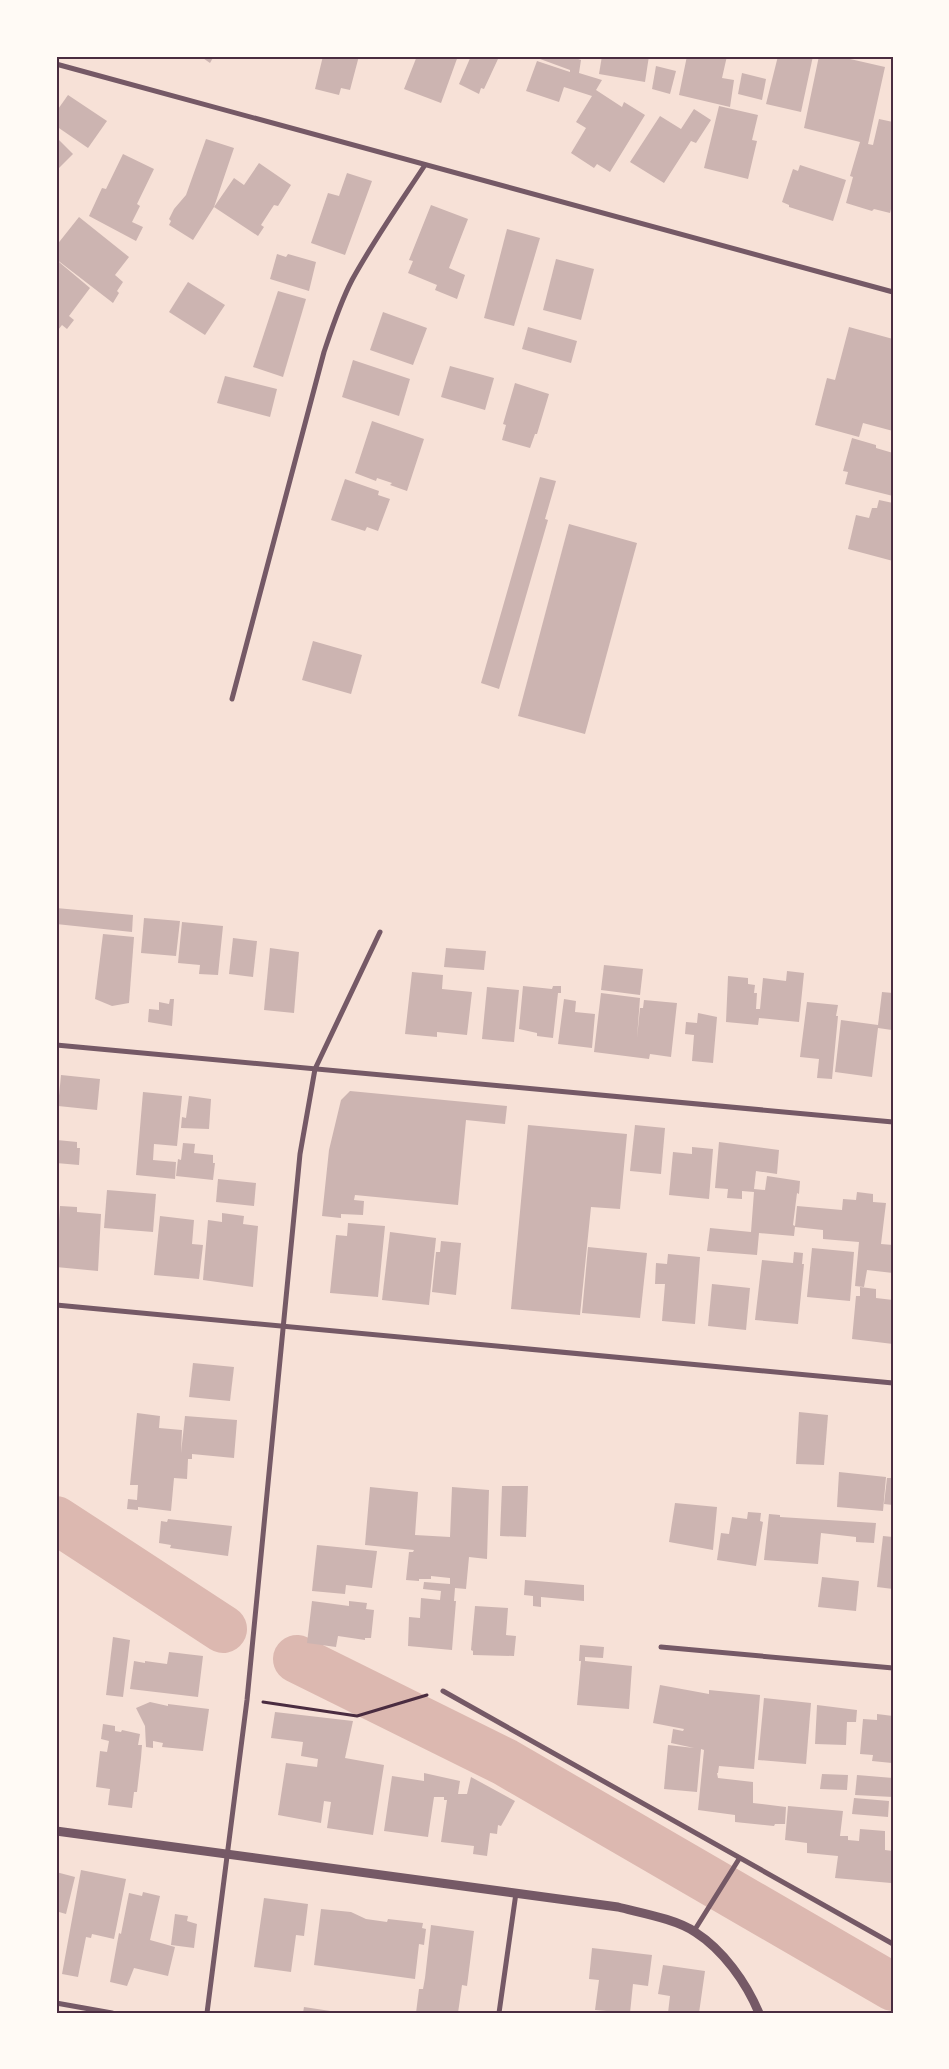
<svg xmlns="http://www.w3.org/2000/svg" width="949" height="2069" font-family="Roboto,sans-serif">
<rect width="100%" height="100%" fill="#f7e1d7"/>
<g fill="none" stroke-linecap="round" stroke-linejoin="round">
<g stroke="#dcb8b0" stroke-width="48">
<polyline points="56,1520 223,1629"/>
<polyline points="297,1659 505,1762 893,1987"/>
</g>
</g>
<g fill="#ccb4b1">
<polygon points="200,56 214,56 210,63"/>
<polygon points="323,56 359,56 350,90 341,88 339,95 315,89"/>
<polygon points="417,56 458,56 441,103 404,89"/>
<polygon points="471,56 493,56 498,59 484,89 481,88 479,94 459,84"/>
<polygon points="532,56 570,56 581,60 579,73 602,80 596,90 622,107 624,102 645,115 610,172 597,164 594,168 571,153 586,128 576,122 592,96 564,87 559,102 526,91 537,61 570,72 570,70"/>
<polygon points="602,56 649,56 645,82 599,74"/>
<polygon points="687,56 727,56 722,78 734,80 730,107 679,95"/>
<polygon points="778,56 813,56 801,112 766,104"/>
<polygon points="819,56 837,56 885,67 868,144 873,145 879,119 893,122 893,201 890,213 874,209 872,211 846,203 853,177 850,176 860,142 804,128"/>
<polygon points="656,66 676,71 670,94 652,89"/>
<polygon points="742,73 766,79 762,100 738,94"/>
<polygon points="68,95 107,121 88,148 56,126 56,112"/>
<polygon points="719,106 758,115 752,140 757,141 748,179 704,168"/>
<polygon points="694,109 711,120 696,143 691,141 664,183 630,162 660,116 681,129"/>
<polygon points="56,137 73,154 56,171"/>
<polygon points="206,139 234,148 214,207 193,240 169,225 171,221 169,219 174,209 186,195"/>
<polygon points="123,154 154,169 137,204 140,206 132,222 143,227 136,241 89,216 102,188 106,189"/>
<polygon points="259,163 291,185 278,206 274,205 261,225 264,227 258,236 214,207 234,178 244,185"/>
<polygon points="800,165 846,180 833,221 789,207 789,205 782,202 793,169 798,171"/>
<polygon points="347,173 372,181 345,255 311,243 328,193 339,196"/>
<polygon points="431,205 468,219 449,268 465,275 457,299 435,290 437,285 408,273 413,261 409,260"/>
<polygon points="79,217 129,257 115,275 123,282 117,291 119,293 113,303 56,259 56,246"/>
<polygon points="507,229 540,238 514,326 484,318"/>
<polygon points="277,254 286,257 288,254 316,262 309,291 270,279"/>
<polygon points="556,259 594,269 581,320 543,310"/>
<polygon points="59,262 90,288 69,316 74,320 67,329 62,325 58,330 56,328 56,267"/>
<polygon points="188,282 225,305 205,335 169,312"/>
<polygon points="278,291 306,299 283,377 253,367"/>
<polygon points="383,312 427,328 413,365 370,350"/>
<polygon points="528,327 577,341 571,363 522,349"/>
<polygon points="849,327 893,339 893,431 863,423 859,437 815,425 827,378 835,380"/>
<polygon points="353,360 410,379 399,416 342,397"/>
<polygon points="450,366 494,378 485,410 441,397"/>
<polygon points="225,376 277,389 270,417 217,403"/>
<polygon points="515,383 549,394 537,434 535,434 530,448 502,440 506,425 503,424"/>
<polygon points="372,421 424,439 407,491 390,485 392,483 377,478 376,481 355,473"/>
<polygon points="852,438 876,445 876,448 893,453 893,496 845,484 848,472 843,471"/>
<polygon points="540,477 556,481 545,519 548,520 499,689 481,683"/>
<polygon points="345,479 379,491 378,495 390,499 378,531 367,527 365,531 331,520"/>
<polygon points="879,500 893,503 893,561 848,549 856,515 869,518 872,508 877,508"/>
<polygon points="569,524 637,543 585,734 518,716"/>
<polygon points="313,641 362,655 351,694 302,680"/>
<polygon points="56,908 133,915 132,932 56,924"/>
<polygon points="144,918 180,921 176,956 141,953"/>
<polygon points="182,922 223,926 218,975 199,974 200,965 178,963"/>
<polygon points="103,934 134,937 129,1003 112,1006 95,999"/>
<polygon points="233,938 257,941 253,977 229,974"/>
<polygon points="270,948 299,952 294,1013 264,1010"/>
<polygon points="446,948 486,951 484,970 444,967"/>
<polygon points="604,965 643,969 640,995 601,990"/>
<polygon points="787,971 804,973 799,1022 759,1018 758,1025 726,1022 728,976 748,978 748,984 755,985 754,993 757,993 756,1009 760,1009 763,978 786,981"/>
<polygon points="412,972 443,975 442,989 472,992 467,1035 437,1032 437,1037 405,1034"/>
<polygon points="523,986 552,989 553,986 561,986 561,993 558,993 553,1038 537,1036 537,1033 519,1029"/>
<polygon points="487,987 519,990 514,1042 482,1039"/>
<polygon points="882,992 893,993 893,1026 892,1030 878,1028 872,1077 835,1072 841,1020 878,1025"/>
<polygon points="601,993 640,998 637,1038 640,1008 643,1008 644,1000 677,1003 671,1057 650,1054 649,1059 594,1052"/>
<polygon points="170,999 174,999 172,1026 148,1022 149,1009 159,1010 159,1002 169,1004"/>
<polygon points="564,999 576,1001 575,1012 595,1014 592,1048 558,1044"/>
<polygon points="807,1002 838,1005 836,1016 838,1016 832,1079 817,1078 819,1059 800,1057"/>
<polygon points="698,1013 717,1017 713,1063 692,1061 694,1035 685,1034 686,1022 697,1023"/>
<polygon points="61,1075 100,1079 97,1110 58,1106"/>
<polygon points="350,1091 507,1106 505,1124 466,1120 458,1205 355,1195 354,1200 364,1201 363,1215 341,1214 341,1218 322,1216 329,1150 341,1100"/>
<polygon points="143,1092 182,1096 177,1146 154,1144 153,1160 176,1162 175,1179 136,1175"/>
<polygon points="189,1096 211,1099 209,1129 181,1128 182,1117 186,1118"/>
<polygon points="528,1125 627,1134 620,1209 591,1207 580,1315 511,1309"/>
<polygon points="635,1125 665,1128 661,1174 630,1171"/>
<polygon points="57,1140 77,1142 77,1148 80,1148 79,1165 56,1163"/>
<polygon points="719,1142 779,1150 777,1174 756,1171 754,1189 765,1190 767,1176 800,1181 799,1194 797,1193 793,1225 795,1226 797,1206 842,1210 843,1199 856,1200 857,1192 873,1194 873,1202 886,1203 881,1244 893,1245 893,1273 867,1270 864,1287 855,1286 859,1242 823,1239 823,1230 795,1227 794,1236 759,1233 757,1255 707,1251 710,1228 751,1232 754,1192 742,1191 742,1199 727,1198 728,1189 715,1188"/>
<polygon points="183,1143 195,1144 194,1153 213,1155 213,1163 215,1163 213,1180 176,1176 178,1159 181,1160"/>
<polygon points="692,1147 713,1149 709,1199 669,1195 673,1152 692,1154"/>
<polygon points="218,1179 256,1183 254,1206 216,1202"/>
<polygon points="107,1190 156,1194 153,1232 104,1228"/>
<polygon points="60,1206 77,1207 77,1212 101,1214 98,1271 56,1267"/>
<polygon points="222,1213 244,1216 243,1224 258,1226 253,1287 203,1280 208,1220 222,1222"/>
<polygon points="160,1216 194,1220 192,1244 203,1245 199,1279 154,1275"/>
<polygon points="348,1223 385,1226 378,1297 330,1293 336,1235 347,1236"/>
<polygon points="390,1232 436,1238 429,1305 382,1300"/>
<polygon points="441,1241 461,1243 456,1295 432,1292 436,1252 440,1252"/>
<polygon points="588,1247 647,1253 640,1318 582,1313"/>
<polygon points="812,1248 854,1252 850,1301 807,1297"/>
<polygon points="794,1252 803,1253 802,1264 804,1264 798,1324 755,1320 762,1260 793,1263"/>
<polygon points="668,1254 700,1257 695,1324 662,1321 665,1284 655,1284 656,1263 667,1264"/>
<polygon points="712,1284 750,1288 746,1330 708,1326"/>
<polygon points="860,1287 876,1289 876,1298 893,1300 893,1344 852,1339 856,1296 860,1296"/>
<polygon points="193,1363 234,1367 230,1401 189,1397"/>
<polygon points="799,1412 828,1415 824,1465 796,1464"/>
<polygon points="137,1413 160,1416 159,1428 182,1430 181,1453 185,1416 237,1420 234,1458 192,1454 192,1459 188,1459 187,1479 174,1478 171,1511 138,1507 138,1510 127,1509 128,1499 137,1500 138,1485 130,1485"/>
<polygon points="839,1472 886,1477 883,1511 837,1507"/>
<polygon points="887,1478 893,1478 893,1505 884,1504"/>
<polygon points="502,1486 528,1486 526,1537 500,1536"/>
<polygon points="370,1487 418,1492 415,1535 450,1537 452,1487 489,1490 487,1559 469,1557 466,1589 455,1588 454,1601 456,1601 452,1650 408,1646 409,1617 420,1618 421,1598 440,1600 441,1591 423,1589 424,1582 450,1584 450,1578 431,1576 431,1579 419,1579 419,1581 406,1580 409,1552 413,1552 414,1550 365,1545"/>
<polygon points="675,1503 717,1507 713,1550 669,1542"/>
<polygon points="748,1512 761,1513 760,1521 763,1522 756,1566 717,1560 721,1533 729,1534 732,1517 747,1519"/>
<polygon points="769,1514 780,1515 780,1517 876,1523 874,1543 856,1542 856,1537 821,1533 818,1564 764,1560"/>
<polygon points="168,1519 232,1526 228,1556 170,1548 171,1545 159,1543 161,1521 167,1522"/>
<polygon points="883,1536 893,1537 893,1589 877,1587"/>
<polygon points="317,1545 377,1551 372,1588 346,1585 345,1594 312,1591"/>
<polygon points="822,1577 859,1581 856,1611 818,1607"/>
<polygon points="525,1580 584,1585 584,1601 541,1597 541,1607 533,1606 533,1596 524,1595"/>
<polygon points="312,1601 349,1606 349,1601 367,1603 366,1609 374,1610 371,1638 365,1638 365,1640 338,1636 336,1647 307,1643"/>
<polygon points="475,1606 508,1608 506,1635 516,1636 514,1656 473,1655 473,1651 471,1650"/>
<polygon points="113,1637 130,1640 123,1697 106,1695"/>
<polygon points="580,1645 604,1647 603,1658 585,1657 585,1661 632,1666 629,1709 577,1705 581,1661 579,1661"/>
<polygon points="169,1652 203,1656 198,1697 130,1689 134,1661 145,1663 145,1661 167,1664"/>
<polygon points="660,1685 709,1694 709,1690 760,1695 754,1769 719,1766 718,1773 717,1773 718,1778 753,1782 753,1803 786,1807 785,1824 775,1824 774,1826 735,1822 735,1815 698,1810 704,1750 701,1749 697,1792 664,1789 668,1745 694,1748 671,1743 673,1729 683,1731 684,1729 653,1723"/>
<polygon points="764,1698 811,1703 806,1764 758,1760"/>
<polygon points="150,1702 168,1706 168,1704 209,1709 203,1751 162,1747 163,1743 153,1741 153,1748 146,1747 145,1726 136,1708"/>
<polygon points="817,1705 857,1710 856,1722 847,1722 846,1745 815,1744"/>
<polygon points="275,1712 353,1721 345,1758 384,1765 373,1835 327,1828 331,1802 324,1801 321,1823 278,1815 286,1763 317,1767 318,1759 301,1756 303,1742 271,1738"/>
<polygon points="877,1714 893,1716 892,1763 872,1761 873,1755 860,1754 863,1719 877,1720"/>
<polygon points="103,1724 115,1726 115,1731 121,1732 122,1730 140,1734 138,1745 142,1745 141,1758 137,1792 134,1792 132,1808 108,1805 110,1789 96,1787 100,1751 107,1752 109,1741 101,1739"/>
<polygon points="424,1773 460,1781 458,1794 467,1794 471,1777 515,1801 501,1826 498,1825 497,1834 490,1833 487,1856 473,1854 474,1846 441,1842 447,1800 444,1800 444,1797 434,1797 428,1837 384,1831 392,1776 424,1781"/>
<polygon points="822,1774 848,1775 847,1790 820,1789"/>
<polygon points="857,1775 893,1778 893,1797 855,1795"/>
<polygon points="854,1798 889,1801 888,1817 852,1814"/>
<polygon points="788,1806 843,1811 840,1836 848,1836 848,1840 859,1841 860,1829 885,1831 885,1850 893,1851 891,1883 835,1878 838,1856 807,1853 807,1843 785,1840"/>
<polygon points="81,1870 126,1879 114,1939 92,1934 91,1938 86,1937 78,1977 62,1974"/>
<polygon points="56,1872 75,1877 66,1914 59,1912 57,1919"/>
<polygon points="143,1892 160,1896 150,1940 175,1947 168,1976 134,1968 127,1986 110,1982 119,1933 121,1934 129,1893 142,1896"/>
<polygon points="264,1898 308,1904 304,1936 296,1935 291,1972 254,1967"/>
<polygon points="321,1909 351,1912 366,1919 387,1922 388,1919 423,1923 422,1928 426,1929 424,1945 419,1944 415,1979 314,1965"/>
<polygon points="175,1914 188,1916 187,1921 197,1924 194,1948 171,1945"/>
<polygon points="431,1925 474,1931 467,1986 462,1985 458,2013 416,2013 419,1989 423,1989 425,1978"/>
<polygon points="592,1948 652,1955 648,1986 633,1984 630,2013 595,2010 599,1980 589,1979"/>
<polygon points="663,1965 705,1971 699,2013 668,2013 670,1996 658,1994"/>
<polygon points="304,2007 337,2012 337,2013 303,2013"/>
</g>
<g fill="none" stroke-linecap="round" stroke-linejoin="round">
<polyline stroke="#4a2c40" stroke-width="3" points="263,1702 357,1716 427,1695"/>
<g stroke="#755966" stroke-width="5">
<polyline points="56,64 893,292"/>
<path d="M232,699L324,352C332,328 340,303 352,280C374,240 400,203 425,165"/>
<polyline points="56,1045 893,1122"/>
<polyline points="56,1305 893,1383"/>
<polyline points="661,1647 893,1668"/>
<polyline points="443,1691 893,1944"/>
<polyline points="694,1931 739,1859"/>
<polyline points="56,2003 112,2013"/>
<polyline points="207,2013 247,1700 300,1154 315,1069 380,932"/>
<polyline points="499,2013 516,1893"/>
</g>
<path stroke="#755966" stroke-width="9" d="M56,1831L618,1907C641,1913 676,1919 695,1932C723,1950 746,1982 759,2013"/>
</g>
<rect width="949" height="2069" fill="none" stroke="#fffaf5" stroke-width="115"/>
<rect x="58" y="58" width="834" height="1954" fill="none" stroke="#4a2c40" stroke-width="2"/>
</svg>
